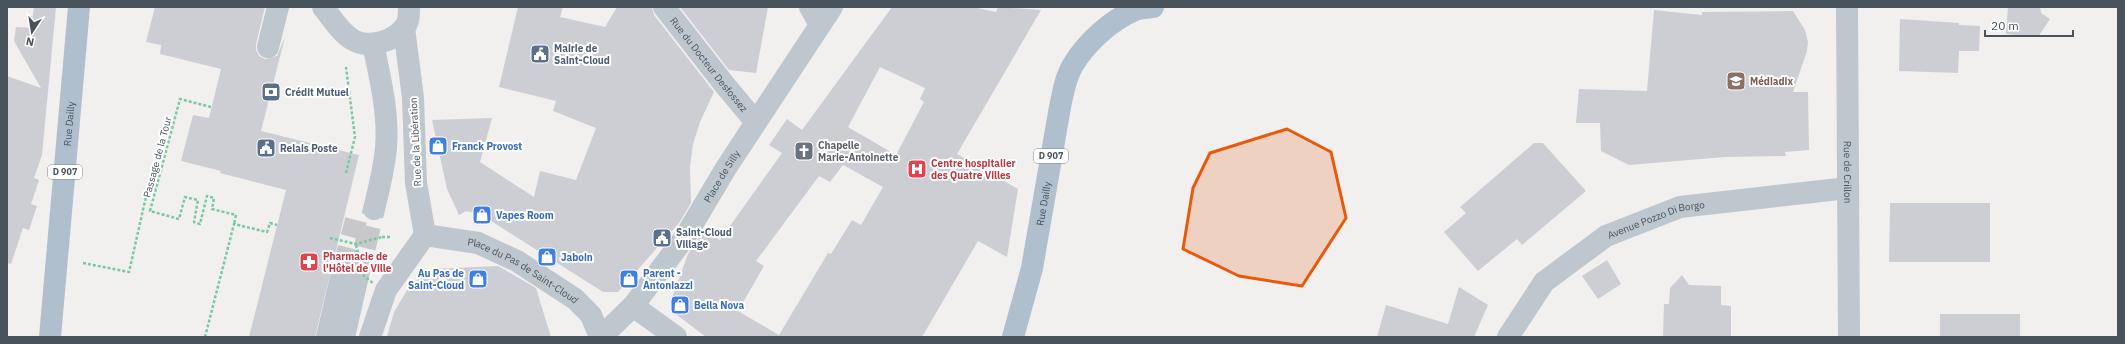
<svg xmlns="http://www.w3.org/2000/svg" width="2125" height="344" font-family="'IBM Plex Sans',sans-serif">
<rect width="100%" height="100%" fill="#f2efef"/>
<g fill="#ccced4" fill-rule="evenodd">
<polygon points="34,7 56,7 42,155 34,178 39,180 31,204 37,206 29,230 23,228 11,264 7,263 7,76 41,88 14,41 16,27 31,28"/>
<polygon points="155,7 265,7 256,44 256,50 259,56 265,59 277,56 285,37 261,131 359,155 315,337 249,337 286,190 220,173 221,171 181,161 193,115 209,118 221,69 160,54 161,45 146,42"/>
<polygon points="518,7 563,7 560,17 605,27 617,7 652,7 654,15 714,92 700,122 693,144 690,167 691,203 679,223 618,292 603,292 480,214 466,211 459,215 447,189 432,120 492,118 480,162 534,197 540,171 576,180 596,128 553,111 556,101 499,87"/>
<polygon points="680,7 768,7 756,73 729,70"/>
<path d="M892,7H972L996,12L998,7L1041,10L957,154L1018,189L1007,257L978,241L922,337H706L673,312L670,303L688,254L704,230L720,240L782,153L769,145L787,119L802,130ZM880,67L925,88L920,99L924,102L896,155L848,127ZM843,165L883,187L861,225L852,220L831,254L828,253L779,335L738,311L764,266L756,261L819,176L830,182Z"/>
<polygon points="2008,7 2040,7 2041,13 2050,19 2038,37 2006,34"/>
<polygon points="1654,10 1702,15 1702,12 1793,11 1805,30 1808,42 1807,51 1793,92 1808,92 1809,150 1785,152 1786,156 1725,157 1629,165 1601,151 1600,123 1576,123 1579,89 1647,91"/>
<polygon points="1900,19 1959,23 1959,25 1980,26 1979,51 1959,51 1958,73 1899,71"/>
<polygon points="1534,143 1543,143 1586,191 1522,245 1517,239 1478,271 1444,232 1466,213 1460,207"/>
<polygon points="1890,203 1990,203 1990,262 1889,262"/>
<polygon points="1607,260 1621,284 1598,299 1582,276"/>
<polygon points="498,266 536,288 551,337 387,337 394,312 409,287 431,269"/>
<polygon points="1682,275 1689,285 1721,286 1721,305 1731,306 1731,337 1663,337 1664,304 1669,304 1670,288"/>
<polygon points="1459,287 1488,305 1474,337 1377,337 1386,305 1448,324"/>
<rect x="1940" y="314" width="80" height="23"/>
</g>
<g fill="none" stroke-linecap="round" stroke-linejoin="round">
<g stroke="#c8c8ca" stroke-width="22" stroke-dasharray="22 11" stroke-linecap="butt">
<polyline points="343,269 356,220"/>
<polyline points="357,280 374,209"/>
</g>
<g stroke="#78caa0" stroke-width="2.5" stroke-dasharray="3 2" stroke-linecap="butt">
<polyline points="211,107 180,99 150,211 179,219 185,197 198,200 194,222 200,224 207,196 214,198 212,209 236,215 234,224"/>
<polyline points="346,173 355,137 346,67"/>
<polyline points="382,237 391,237"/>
<polyline points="83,263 129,272 148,188 156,189"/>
<polyline points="205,337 234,224 267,232 270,223 277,225"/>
</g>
<g stroke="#bec7cd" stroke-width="22">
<path d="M323,7C332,18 342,35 355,41C370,48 394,41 404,28C409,23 409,14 409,7"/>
<path id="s1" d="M664,7L724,84L749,114L757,120"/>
<polyline points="810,7 820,25"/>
<path id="s2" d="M1847,7L1849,337"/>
<path d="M373,44C380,78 389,113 386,148C384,169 379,189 374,209"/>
<polyline points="268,47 278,7"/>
<path id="s3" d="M425,235L478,243L517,261L575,299L591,315L600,337"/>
<polyline points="633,306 676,337"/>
<polyline points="327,337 343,269"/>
<polyline points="344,337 357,280"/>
<polyline points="370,337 386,290 425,235 416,183 413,98 404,28"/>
<path id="s4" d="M601,337L633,306L685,237L726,168L832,7"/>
<path id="s5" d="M1508,337L1544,282L1606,236L1680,207L1848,188"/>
</g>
<g stroke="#b0bfcd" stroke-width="22">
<path id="s6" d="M50,337L79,7"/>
<path id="s7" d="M1013,337L1032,268L1060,107C1063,93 1065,78 1073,65C1086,43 1111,20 1135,10C1140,8 1147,8 1153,7"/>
</g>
<g stroke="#78caa0" stroke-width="2.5" stroke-dasharray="3 2" stroke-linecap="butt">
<polyline points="330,238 356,244 382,237"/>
<polyline points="356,245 364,276 374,284"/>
</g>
</g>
<path fill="#e8590c" fill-opacity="0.2" stroke="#e8590c" stroke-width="3" stroke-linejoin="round" d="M1287,129L1331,152L1346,218L1302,286L1239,276L1183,249L1193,188L1210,153Z"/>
<defs>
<symbol id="civic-square" viewBox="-11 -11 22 22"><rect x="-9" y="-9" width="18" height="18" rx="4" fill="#5c6f8a" stroke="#fff"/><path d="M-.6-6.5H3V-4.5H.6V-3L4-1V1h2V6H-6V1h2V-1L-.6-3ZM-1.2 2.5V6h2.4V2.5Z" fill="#fff"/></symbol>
<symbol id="university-square" viewBox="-11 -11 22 22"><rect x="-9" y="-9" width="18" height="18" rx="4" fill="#8d6e63" stroke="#fff"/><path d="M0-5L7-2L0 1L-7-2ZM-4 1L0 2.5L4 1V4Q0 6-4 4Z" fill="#fff"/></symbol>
<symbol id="bank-square" viewBox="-11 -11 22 22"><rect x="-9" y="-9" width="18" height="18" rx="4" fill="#5c6f8a" stroke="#fff"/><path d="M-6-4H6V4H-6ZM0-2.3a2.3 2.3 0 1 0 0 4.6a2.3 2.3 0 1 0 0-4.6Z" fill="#fff"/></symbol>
<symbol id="shop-square" viewBox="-11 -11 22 22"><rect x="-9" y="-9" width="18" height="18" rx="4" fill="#3f7fe0" stroke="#fff"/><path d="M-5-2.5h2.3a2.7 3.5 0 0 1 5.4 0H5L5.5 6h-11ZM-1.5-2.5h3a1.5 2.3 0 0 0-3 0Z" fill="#fff"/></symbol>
<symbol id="church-square" viewBox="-11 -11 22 22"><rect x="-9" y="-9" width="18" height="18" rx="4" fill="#6b7280" stroke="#fff"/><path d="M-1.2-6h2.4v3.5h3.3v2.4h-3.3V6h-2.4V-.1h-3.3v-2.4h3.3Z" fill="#fff"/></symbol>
<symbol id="hospital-square" viewBox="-11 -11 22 22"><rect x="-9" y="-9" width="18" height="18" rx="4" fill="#e0444e" stroke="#fff"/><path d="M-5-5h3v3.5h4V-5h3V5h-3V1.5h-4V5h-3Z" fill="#fff"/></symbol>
<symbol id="pharmacy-square" viewBox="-11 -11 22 22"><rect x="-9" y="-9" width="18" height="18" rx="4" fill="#e0444e" stroke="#fff"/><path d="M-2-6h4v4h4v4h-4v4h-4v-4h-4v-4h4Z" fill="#fff"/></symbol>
</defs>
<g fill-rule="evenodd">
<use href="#civic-square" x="529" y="43" width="22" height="22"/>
<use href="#university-square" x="1725" y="70" width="22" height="22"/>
<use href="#bank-square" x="260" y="81" width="22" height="22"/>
<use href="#shop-square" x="427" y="135" width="22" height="22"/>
<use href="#civic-square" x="255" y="137" width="22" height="22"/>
<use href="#church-square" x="793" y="140" width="22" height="22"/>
<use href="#hospital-square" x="906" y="158" width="22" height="22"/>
<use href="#shop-square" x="471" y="204" width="22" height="22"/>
<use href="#civic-square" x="651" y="227" width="22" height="22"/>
<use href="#shop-square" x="536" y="246" width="22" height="22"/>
<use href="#pharmacy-square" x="298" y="251" width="22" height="22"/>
<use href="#shop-square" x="467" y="268" width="22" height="22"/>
<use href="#shop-square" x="618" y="268" width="22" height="22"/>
<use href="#shop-square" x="669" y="294" width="22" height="22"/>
</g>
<g text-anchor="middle" stroke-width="4" stroke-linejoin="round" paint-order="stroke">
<g fill="#fff" stroke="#7f878d" stroke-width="1">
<rect x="1034" y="149" width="34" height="14" rx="3"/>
<rect x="48" y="165" width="34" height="14" rx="3"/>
</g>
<g font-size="9" font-weight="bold" fill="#48535c">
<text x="1051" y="159">D 907</text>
<text x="65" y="175">D 907</text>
</g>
<g font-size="10" font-weight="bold" fill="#4e5e75" stroke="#fff" text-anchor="start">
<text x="554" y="52">Mairie de<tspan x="554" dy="12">Saint-Cloud</tspan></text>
<text x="285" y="96">Crédit Mutuel</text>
<text x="280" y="152">Relais Poste</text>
<text x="676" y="236">Saint-Cloud<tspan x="676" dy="12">Village</tspan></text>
</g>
<g font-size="10" fill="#48535c" stroke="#fff">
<text dy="4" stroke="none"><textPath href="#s1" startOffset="73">Rue du Docteur Desfossez</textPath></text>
<text dy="4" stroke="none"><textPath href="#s6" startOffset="214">Rue Dailly</textPath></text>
<text transform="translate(415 142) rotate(-93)" y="4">Rue de la Libération</text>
<text transform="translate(157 157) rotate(-75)" y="4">Passage de la Tour</text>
<text dy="4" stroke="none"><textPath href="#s2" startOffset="165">Rue de Crillon</textPath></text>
<text dy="4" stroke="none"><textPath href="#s4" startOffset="202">Place de Silly</textPath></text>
<text dy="4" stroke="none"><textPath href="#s7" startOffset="137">Rue Dailly</textPath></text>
<text dy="4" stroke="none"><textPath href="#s5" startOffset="196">Avenue Pozzo Di Borgo</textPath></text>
<text dy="4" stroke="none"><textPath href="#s3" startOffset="106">Place du Pas de Saint-Cloud</textPath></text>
</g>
<g font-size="10" font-weight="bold" fill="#785e54" stroke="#fff" text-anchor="start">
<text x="1750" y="85">Médiadix</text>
</g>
<g font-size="10" font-weight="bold" fill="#5b616d" stroke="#fff" text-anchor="start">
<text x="818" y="149">Chapelle<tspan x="818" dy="12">Marie-Antoinette</tspan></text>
</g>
<g font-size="10" font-weight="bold" fill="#366cbe" stroke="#fff" text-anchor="start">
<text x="452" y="150">Franck Provost</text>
<text x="496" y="219">Vapes Room</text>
<text x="561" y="261">Jaboin</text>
<text x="464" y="277" text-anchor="end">Au Pas de<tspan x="464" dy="12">Saint-Cloud</tspan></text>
<text x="643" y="277">Parent -<tspan x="643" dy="12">Antoniazzi</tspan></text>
<text x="694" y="309">Bella Nova</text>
</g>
<g font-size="10" font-weight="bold" fill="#be3a42" stroke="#fff" text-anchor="start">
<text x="931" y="167">Centre hospitalier<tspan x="931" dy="12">des Quatre Villes</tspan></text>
<text x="323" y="260">Pharmacie de<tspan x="323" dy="12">l'Hôtel de Ville</tspan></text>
</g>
</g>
<rect width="2125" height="344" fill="none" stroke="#48535c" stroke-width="16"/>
<g transform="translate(32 32) rotate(192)" stroke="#ffffff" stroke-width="3" paint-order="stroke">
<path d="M0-3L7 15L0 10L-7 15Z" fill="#48535c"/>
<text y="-6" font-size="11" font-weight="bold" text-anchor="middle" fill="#48535c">N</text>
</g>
<path d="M1985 30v6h88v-6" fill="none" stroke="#48535c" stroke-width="2"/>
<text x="1991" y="30" font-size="12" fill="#48535c" stroke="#ffffff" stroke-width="3" paint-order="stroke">20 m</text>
</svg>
